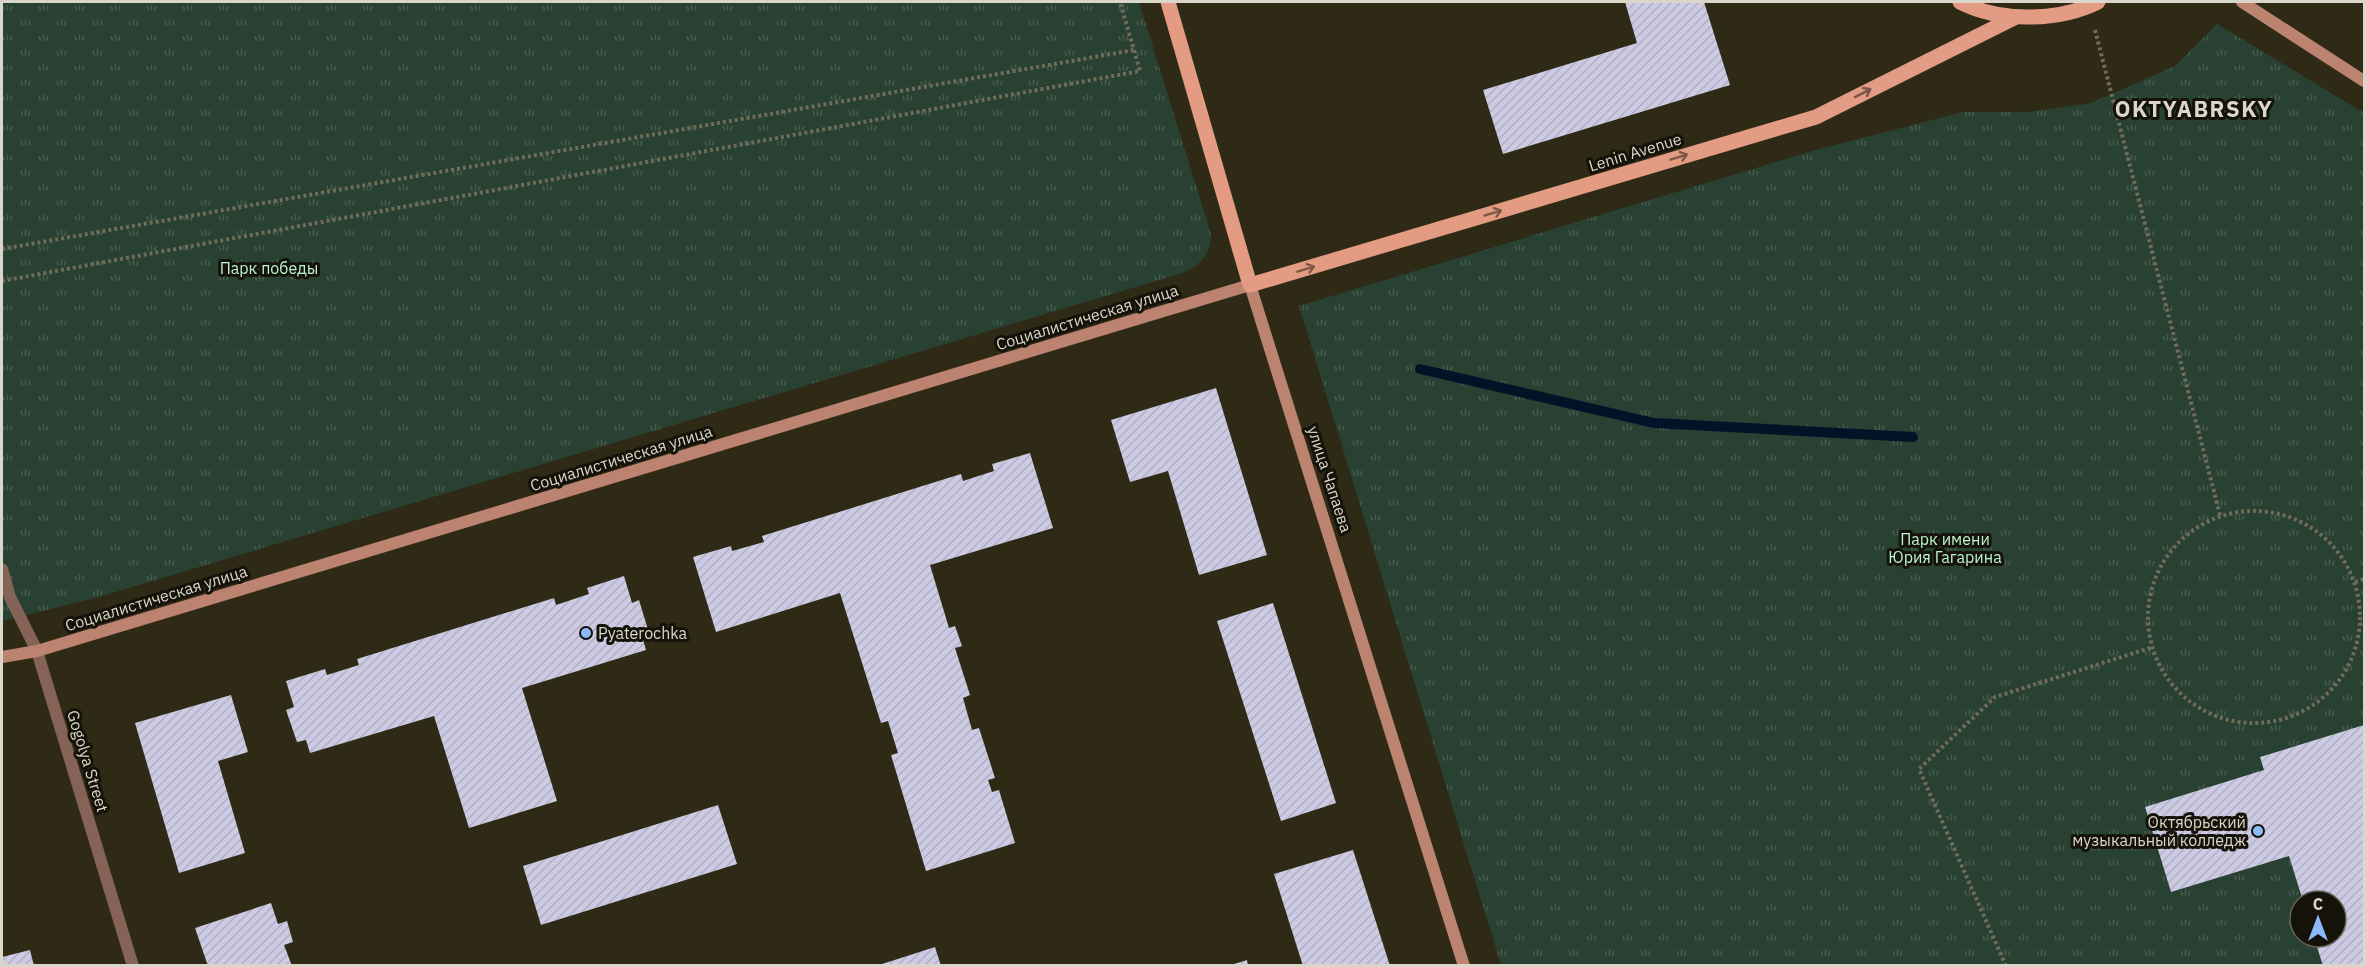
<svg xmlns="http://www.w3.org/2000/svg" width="2366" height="967" font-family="'IBM Plex Sans',sans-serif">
<defs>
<pattern id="park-tufts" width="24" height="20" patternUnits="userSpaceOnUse" patternTransform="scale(1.5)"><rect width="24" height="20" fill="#284132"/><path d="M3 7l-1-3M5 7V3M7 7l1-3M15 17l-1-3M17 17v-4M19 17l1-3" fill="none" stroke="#475c4e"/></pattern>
<pattern id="building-hatch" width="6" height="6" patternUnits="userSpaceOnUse" patternTransform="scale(1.5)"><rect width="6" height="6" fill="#cdcbe4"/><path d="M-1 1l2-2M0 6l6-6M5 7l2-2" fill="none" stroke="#b1afc3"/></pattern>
</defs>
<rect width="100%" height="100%" fill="#2f2a15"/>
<g fill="url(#park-tufts)" fill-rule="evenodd">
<path d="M2,2H1139L1211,234C1210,254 1203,262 1186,272L95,598L2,621Z"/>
<path d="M2217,24L2364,113V965H1501L1299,306L1812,151L1963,112H2028L2091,103L2175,66ZM2300,901H2336V937H2300Z"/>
</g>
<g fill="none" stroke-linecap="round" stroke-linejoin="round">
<polyline stroke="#021328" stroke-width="10" points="1420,369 1654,423 1913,437"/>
</g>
<g fill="url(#building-hatch)">
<polygon points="1625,2 1704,2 1730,85 1503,154 1483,90 1637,43"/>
<polygon points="1216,388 1267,555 1199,575 1168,471 1130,482 1111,420"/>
<polygon points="1030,453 1053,528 930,565 949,628 955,626 962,646 955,648 970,695 963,698 972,730 979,728 995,778 988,780 992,792 999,790 1015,843 926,871 891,755 898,753 888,721 881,723 840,593 716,632 693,557 731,546 732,551 764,542 762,536 961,474 963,481 994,471 992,464"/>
<polygon points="624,576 632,603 639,600 649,633 642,636 646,650 522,688 557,801 469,828 434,716 310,753 306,740 297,742 286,710 294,707 286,681 325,669 327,675 359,665 357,659 554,598 556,605 589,594 587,588"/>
<polygon points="1273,603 1336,803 1281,821 1217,621"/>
<polygon points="231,695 248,752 218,761 245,853 179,873 135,723"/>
<polygon points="2364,725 2364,966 2323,966 2314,937 2336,937 2336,901 2303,901 2289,856 2171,892 2145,807 2264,770 2260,757"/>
<polygon points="718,805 737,864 541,925 523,866"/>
<polygon points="1353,850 1390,966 1303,966 1274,874"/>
<polygon points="271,903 278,924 287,921 293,942 284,945 292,966 208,966 195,928"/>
<polygon points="935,947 941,966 879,966 879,965"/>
<polygon points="30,950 34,966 2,966 2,957"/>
<polygon points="1247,960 1248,966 1231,966 1231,965"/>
</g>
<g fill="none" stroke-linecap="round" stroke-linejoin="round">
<g stroke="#716c5a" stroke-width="4" stroke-dasharray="3 3" stroke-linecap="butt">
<polyline points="2095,30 2220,515"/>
<polyline points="2,249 1134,50"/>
<polyline points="2,281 1140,71 1120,2"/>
<circle cx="2254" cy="617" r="106"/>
<polyline points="2355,582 2364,579"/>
<polyline points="2006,966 1919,769 1995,697 2153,647"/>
</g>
<polyline stroke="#866357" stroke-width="12" points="2,569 10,597 37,651"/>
<polyline stroke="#866357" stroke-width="12" points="37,651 133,966"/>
<g stroke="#bb8370" stroke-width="12">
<polyline points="2242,2 2364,81"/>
<polyline points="2,657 37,651 1250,285 1464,966"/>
</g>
<g stroke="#e39c83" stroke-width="15">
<polyline points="1168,2 1250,285 1816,117 2016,17"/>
<path d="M1960,2C1999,22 2058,22 2098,2"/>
</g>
</g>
<defs><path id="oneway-shaft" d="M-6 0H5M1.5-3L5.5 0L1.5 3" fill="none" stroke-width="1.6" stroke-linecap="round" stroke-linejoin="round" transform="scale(1.5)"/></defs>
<g stroke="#7c5746">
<use href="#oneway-shaft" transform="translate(1863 93) rotate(-27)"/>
<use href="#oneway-shaft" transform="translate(1679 157) rotate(-17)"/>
<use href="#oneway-shaft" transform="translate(1493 213) rotate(-17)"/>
<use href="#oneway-shaft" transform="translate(1306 269) rotate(-17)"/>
</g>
<g fill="#8cb9fc" stroke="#151209" stroke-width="2">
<circle cx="586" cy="633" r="6"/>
<circle cx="2258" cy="831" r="6"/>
</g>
<g text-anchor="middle" stroke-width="6" stroke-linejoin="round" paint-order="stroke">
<g font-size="16" fill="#dad7ca" stroke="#151209">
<text transform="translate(1635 152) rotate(-17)" y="6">Lenin Avenue</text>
<text transform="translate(1087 317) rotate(-17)" y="6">Социалистическая улица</text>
<text transform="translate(621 458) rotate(-17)" y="6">Социалистическая улица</text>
<text transform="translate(1330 479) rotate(72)" y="6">улица Чапаева</text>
<text transform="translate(156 598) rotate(-17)" y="6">Социалистическая улица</text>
<text transform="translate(88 761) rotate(73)" y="6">Gogolya Street</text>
</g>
<g font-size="16" fill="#b8f4ce" stroke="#151209">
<text x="269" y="274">Парк победы</text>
<text x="1945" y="545">Парк имени<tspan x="1945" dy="18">Юрия Гагарина</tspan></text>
</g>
<g font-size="16" fill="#dad7ca" stroke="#151209" text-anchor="start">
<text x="598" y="639">Pyaterochka</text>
<text x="2246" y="828" text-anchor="end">Октябрьский<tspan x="2246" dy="18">музыкальный колледж</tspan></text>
</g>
<g font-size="22" font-weight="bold" letter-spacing="1.5" fill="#dad7ca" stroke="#151209">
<text x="2194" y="117">OKTYABRSKY</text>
</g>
</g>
<rect width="2366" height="967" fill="none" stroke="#dad7ca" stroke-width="6"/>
<g transform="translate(2318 919)"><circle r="28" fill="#151209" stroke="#646156" stroke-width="1.5"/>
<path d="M0-4.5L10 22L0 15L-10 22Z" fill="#8cb9fc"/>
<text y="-9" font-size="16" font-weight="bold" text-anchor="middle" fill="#dad7ca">С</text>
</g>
</svg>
